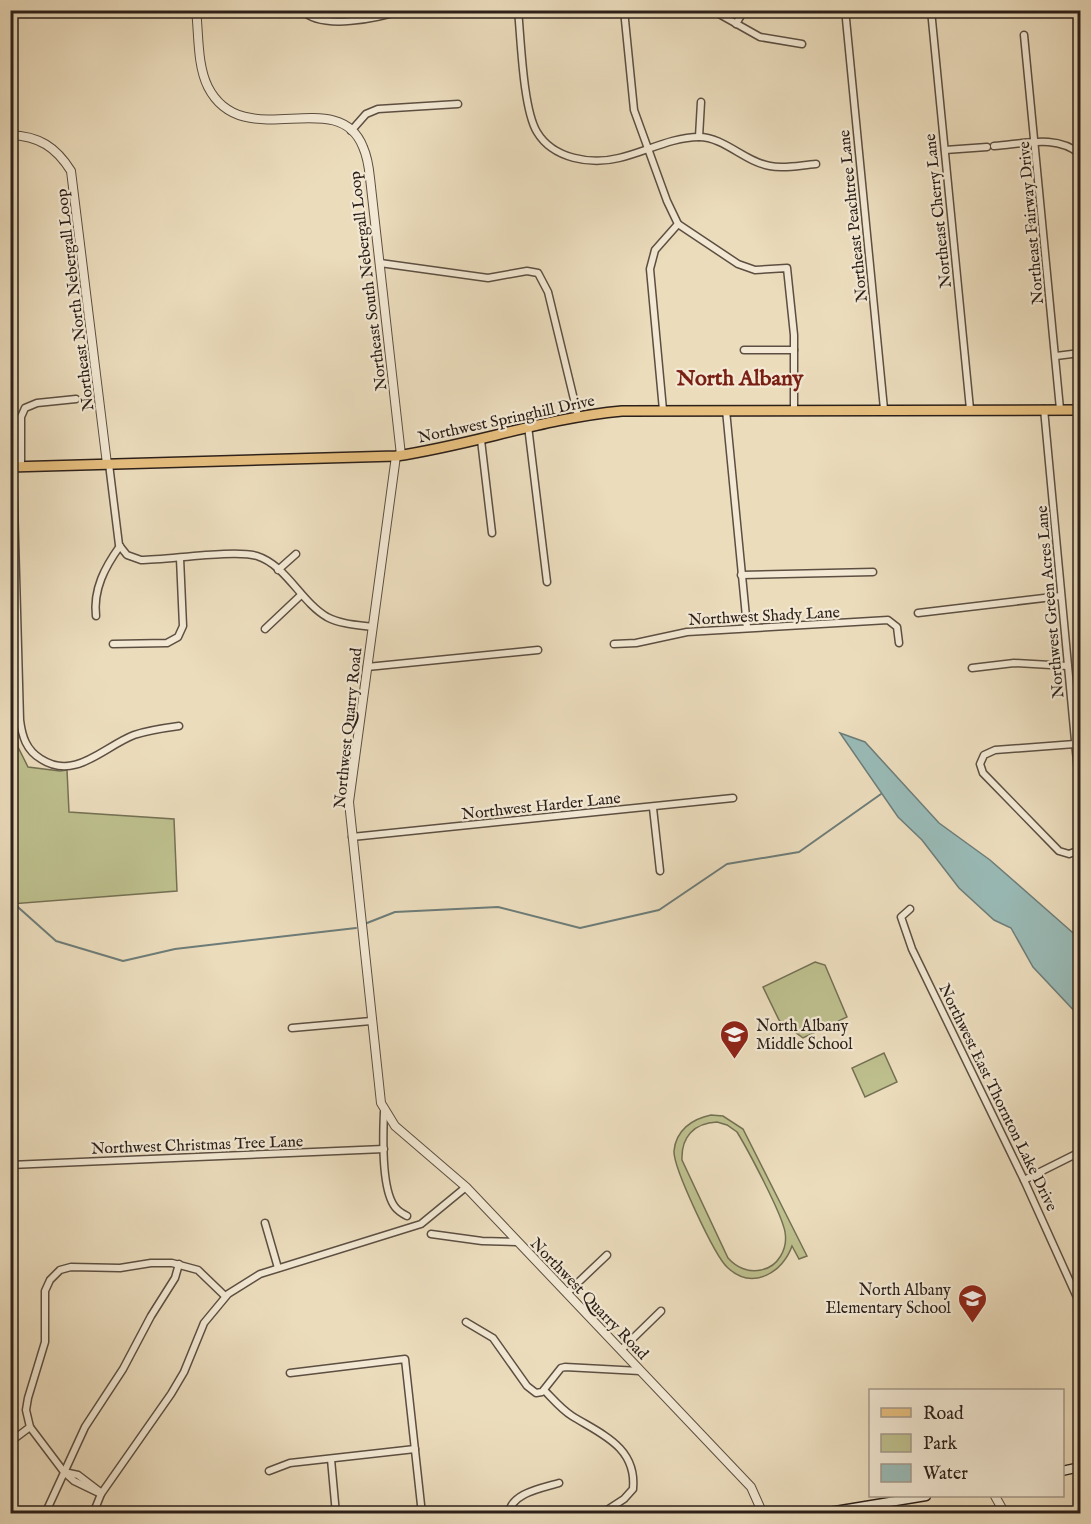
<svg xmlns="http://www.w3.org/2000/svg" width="1091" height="1524" font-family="'IM FELL English',serif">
<rect width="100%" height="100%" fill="#ebdcbc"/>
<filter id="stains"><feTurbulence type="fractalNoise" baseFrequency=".00333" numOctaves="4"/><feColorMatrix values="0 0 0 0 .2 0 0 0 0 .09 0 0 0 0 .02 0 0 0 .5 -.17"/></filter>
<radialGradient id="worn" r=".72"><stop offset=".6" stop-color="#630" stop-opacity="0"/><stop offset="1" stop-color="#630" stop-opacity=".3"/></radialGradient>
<g fill="#bdbf8d" stroke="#747054" stroke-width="1.5" fill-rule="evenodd">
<polygon points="11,559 18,747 28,767 60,771 67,770 69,812 174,819 177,891 11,904"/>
<polygon points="815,962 825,965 847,1017 803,1038 779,1020 763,987"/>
<polygon points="884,1053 897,1082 865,1097 852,1068"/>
<path d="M711,1115L723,1116L743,1129L807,1256L799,1259L792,1246C783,1272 753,1291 728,1268C715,1257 673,1167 674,1151C676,1130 692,1119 711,1115ZM717,1122L727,1125L737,1132C748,1150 782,1214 785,1232C788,1249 778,1267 761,1270C748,1273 736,1267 728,1258L682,1160C681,1137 694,1123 717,1122Z"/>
</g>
<polygon fill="#99bab6" stroke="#6d7c78" stroke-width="1.5" points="840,733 865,742 939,823 990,860 1080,939 1080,1017 1033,967 1011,928 994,920 959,888 922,840 898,817"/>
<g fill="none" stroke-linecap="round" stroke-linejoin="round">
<g stroke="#6d7c78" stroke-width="2">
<polyline points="10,900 56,941 123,961 175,949 356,928"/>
<polyline points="367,923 395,912 498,907 580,928 659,910 727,864 799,852 881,794"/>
</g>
<defs>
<g id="minor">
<path d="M302,10C321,31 379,18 403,10"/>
<path d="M518,10C521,40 523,109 537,132C553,159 591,165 619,158C645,152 672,137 699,137C724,137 745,162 770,166C785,169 801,165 816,164"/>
<polyline points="624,10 634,110 667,201 678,224 655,250 650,269 663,410"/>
<polyline points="712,10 760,37 802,44"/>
<polyline points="931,10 970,409"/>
<polyline points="846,19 884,409"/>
<polyline points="736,24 744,10"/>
<polyline points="1024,35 1060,409"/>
<polyline points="351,131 366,114 378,109 458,104"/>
<polyline points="699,137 701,102"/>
<path d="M994,146C1024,144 1056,134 1080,154"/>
<polyline points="945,150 987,147"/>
<polyline points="678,224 738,264 755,270 787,268 794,335 794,410"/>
<polyline points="380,263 488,278 527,271 538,273 548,292 578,416"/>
<polyline points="744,350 794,350"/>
<polyline points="1056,356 1080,353"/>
<polyline points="1044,409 1080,794"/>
<polyline points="726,410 747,627"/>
<polyline points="528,426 547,582"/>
<polyline points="481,440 492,533"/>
<path d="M109,464L119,545L127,555L141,560C168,560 235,549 257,556C286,565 301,602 327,617C340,624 357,625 372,627"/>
<path d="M13,467L20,720C22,736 26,750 41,759C75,781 103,747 134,735C149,730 164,728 179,726"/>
<polyline points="21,467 21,417 25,408 37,403 76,399"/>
<polyline points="278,570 296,554"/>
<polyline points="741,575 873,572"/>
<polyline points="918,613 1061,596"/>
<path d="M96,616C93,589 105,567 120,546"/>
<polyline points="265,629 301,595"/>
<polyline points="113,644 167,643 178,637 183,626 180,558"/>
<polyline points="614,644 636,643 687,632 888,620 897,627 899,643"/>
<polyline points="367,667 538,650"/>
<polyline points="972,668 1014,663 1068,666"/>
<polyline points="1075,744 995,750 984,755 980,764 983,773 1059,851 1069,854 1080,850"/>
<polyline points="653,808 660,871"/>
<polyline points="352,837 733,798"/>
<polyline points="910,909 901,917 912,949 1024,1180 1080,1304"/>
<polyline points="292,1028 371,1021"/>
<path d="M384,1112C383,1134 381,1189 395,1207C398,1211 403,1214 407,1216"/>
<polyline points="10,1165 384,1149"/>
<polyline points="1024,1180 1080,1152"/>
<polyline points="265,1223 278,1268"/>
<polyline points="431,1234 482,1241 517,1242"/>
<polyline points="567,1293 607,1255"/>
<polyline points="466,1322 493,1338 527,1386 536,1393 542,1392 561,1368 565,1367 640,1371"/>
<polyline points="621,1350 661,1311"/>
<polyline points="290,1373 405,1359 422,1514"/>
<path d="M544,1390C553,1399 561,1409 572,1416C601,1434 637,1447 633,1489L624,1499L601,1514"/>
<polyline points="10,1442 30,1427"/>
<polyline points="331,1459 336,1514"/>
<polyline points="269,1471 290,1463 415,1449"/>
<polyline points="64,1472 78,1475 99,1491"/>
<polyline points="101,1494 74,1481 64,1472 30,1427 26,1410 28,1398 45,1342 45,1291 50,1280 60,1270 71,1267 120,1268 151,1263 172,1263 198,1270 225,1296"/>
<polyline points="45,1514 85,1427 123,1369 151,1316 175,1278 179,1264"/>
<polyline points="93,1514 101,1494 171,1394 184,1372 204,1323 228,1294 260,1274 421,1224 466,1187"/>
<path d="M509,1514C510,1493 543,1488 559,1483"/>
</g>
<g id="tertiary">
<path d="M196,10C199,35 197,65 208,87C243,156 338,83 363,147C367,156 369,168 370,178L401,455"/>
<path d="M10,135C39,136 56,147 71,171L107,464"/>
<polyline points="396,456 349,802 381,1103 395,1126 466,1187 751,1487 763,1514"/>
<polyline points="995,1496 1005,1514"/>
</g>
<g id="secondary">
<polyline points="1062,1471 1080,1467"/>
<polyline points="817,1514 926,1496"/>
</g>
<path id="primary" d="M10,467L396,456C472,445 545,418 622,411L1080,410"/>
</defs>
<use href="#minor" stroke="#5c4f42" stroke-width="9"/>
<use href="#tertiary" stroke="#5c4f42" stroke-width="10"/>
<use href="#secondary" stroke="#2c201a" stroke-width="11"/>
<use href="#primary" stroke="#2c201a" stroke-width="12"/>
<use href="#minor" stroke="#f2e8d3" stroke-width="6"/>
<use href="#tertiary" stroke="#f2e8d3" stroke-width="8"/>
<use href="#secondary" stroke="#f2e8d3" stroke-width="8"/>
<use href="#primary" stroke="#e6be7e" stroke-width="9"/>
</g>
<defs>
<symbol id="school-pin" viewBox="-11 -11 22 30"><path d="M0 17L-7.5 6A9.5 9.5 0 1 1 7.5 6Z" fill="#8f2418" stroke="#f2e8d3"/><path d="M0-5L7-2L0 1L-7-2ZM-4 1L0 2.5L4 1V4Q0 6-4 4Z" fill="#fff"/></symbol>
</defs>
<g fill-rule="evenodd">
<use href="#school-pin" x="718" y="1018" width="33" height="45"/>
<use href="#school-pin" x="956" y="1282" width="33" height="45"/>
</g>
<g text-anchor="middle" stroke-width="4.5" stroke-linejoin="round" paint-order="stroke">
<g font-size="16" fill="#2c201a" stroke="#f2e8d3">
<text transform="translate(937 211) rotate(-96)" y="6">Northeast Cherry Lane</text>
<text transform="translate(852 216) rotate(-96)" y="6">Northeast Peachtree Lane</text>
<text transform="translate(1030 223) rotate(-95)" y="6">Northeast Fairway Drive</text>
<text transform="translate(367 281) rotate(-97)" y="6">Northeast South Nebergall Loop</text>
<text transform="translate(74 300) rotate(-97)" y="6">Northeast North Nebergall Loop</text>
<text transform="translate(506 418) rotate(-12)" y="6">Northwest Springhill Drive</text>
<text transform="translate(1049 602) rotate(-95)" y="6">Northwest Green Acres Lane</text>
<text transform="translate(764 615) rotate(-3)" y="6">Northwest Shady Lane</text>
<text transform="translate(347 728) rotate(-84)" y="6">Northwest Quarry Road</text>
<text transform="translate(541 805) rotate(-6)" y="6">Northwest Harder Lane</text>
<text transform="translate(999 1097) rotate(64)" y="6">Northwest East Thornton Lake Drive</text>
<text transform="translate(197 1144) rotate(-2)" y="6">Northwest Christmas Tree Lane</text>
<text transform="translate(590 1298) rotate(46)" y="6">Northwest Quarry Road</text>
</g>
<g font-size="16" fill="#2c201a" stroke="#f2e8d3" text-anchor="start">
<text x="756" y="1031">North Albany<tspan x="756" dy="18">Middle School</tspan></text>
<text x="951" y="1295" text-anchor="end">North Albany<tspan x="951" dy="18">Elementary School</tspan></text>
</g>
<g font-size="22" font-weight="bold" fill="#7a1f14" stroke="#f2e8d3">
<text x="740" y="385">North Albany</text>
</g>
</g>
<rect width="1091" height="1524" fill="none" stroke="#ebdcbc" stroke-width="36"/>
<rect x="12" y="12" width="1067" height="1500" fill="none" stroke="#2c201a" stroke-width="3"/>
<rect x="18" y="18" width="1055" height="1488" fill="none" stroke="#2c201a" stroke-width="1.5"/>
<rect x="869" y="1389" width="195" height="108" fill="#f2e8d3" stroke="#a39889" stroke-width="1.5"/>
<rect x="881" y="1408" width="30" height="9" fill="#e6be7e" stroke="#a39889" stroke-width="1.5"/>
<text x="923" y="1419" font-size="18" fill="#2c201a">Road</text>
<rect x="881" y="1434" width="30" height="18" fill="#bdbf8d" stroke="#a39889" stroke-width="1.5"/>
<text x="923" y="1449" font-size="18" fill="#2c201a">Park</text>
<rect x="881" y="1464" width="30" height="18" fill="#99bab6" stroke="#a39889" stroke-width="1.5"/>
<text x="923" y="1479" font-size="18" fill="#2c201a">Water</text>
<rect width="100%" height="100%" filter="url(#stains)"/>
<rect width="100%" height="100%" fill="url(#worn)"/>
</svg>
